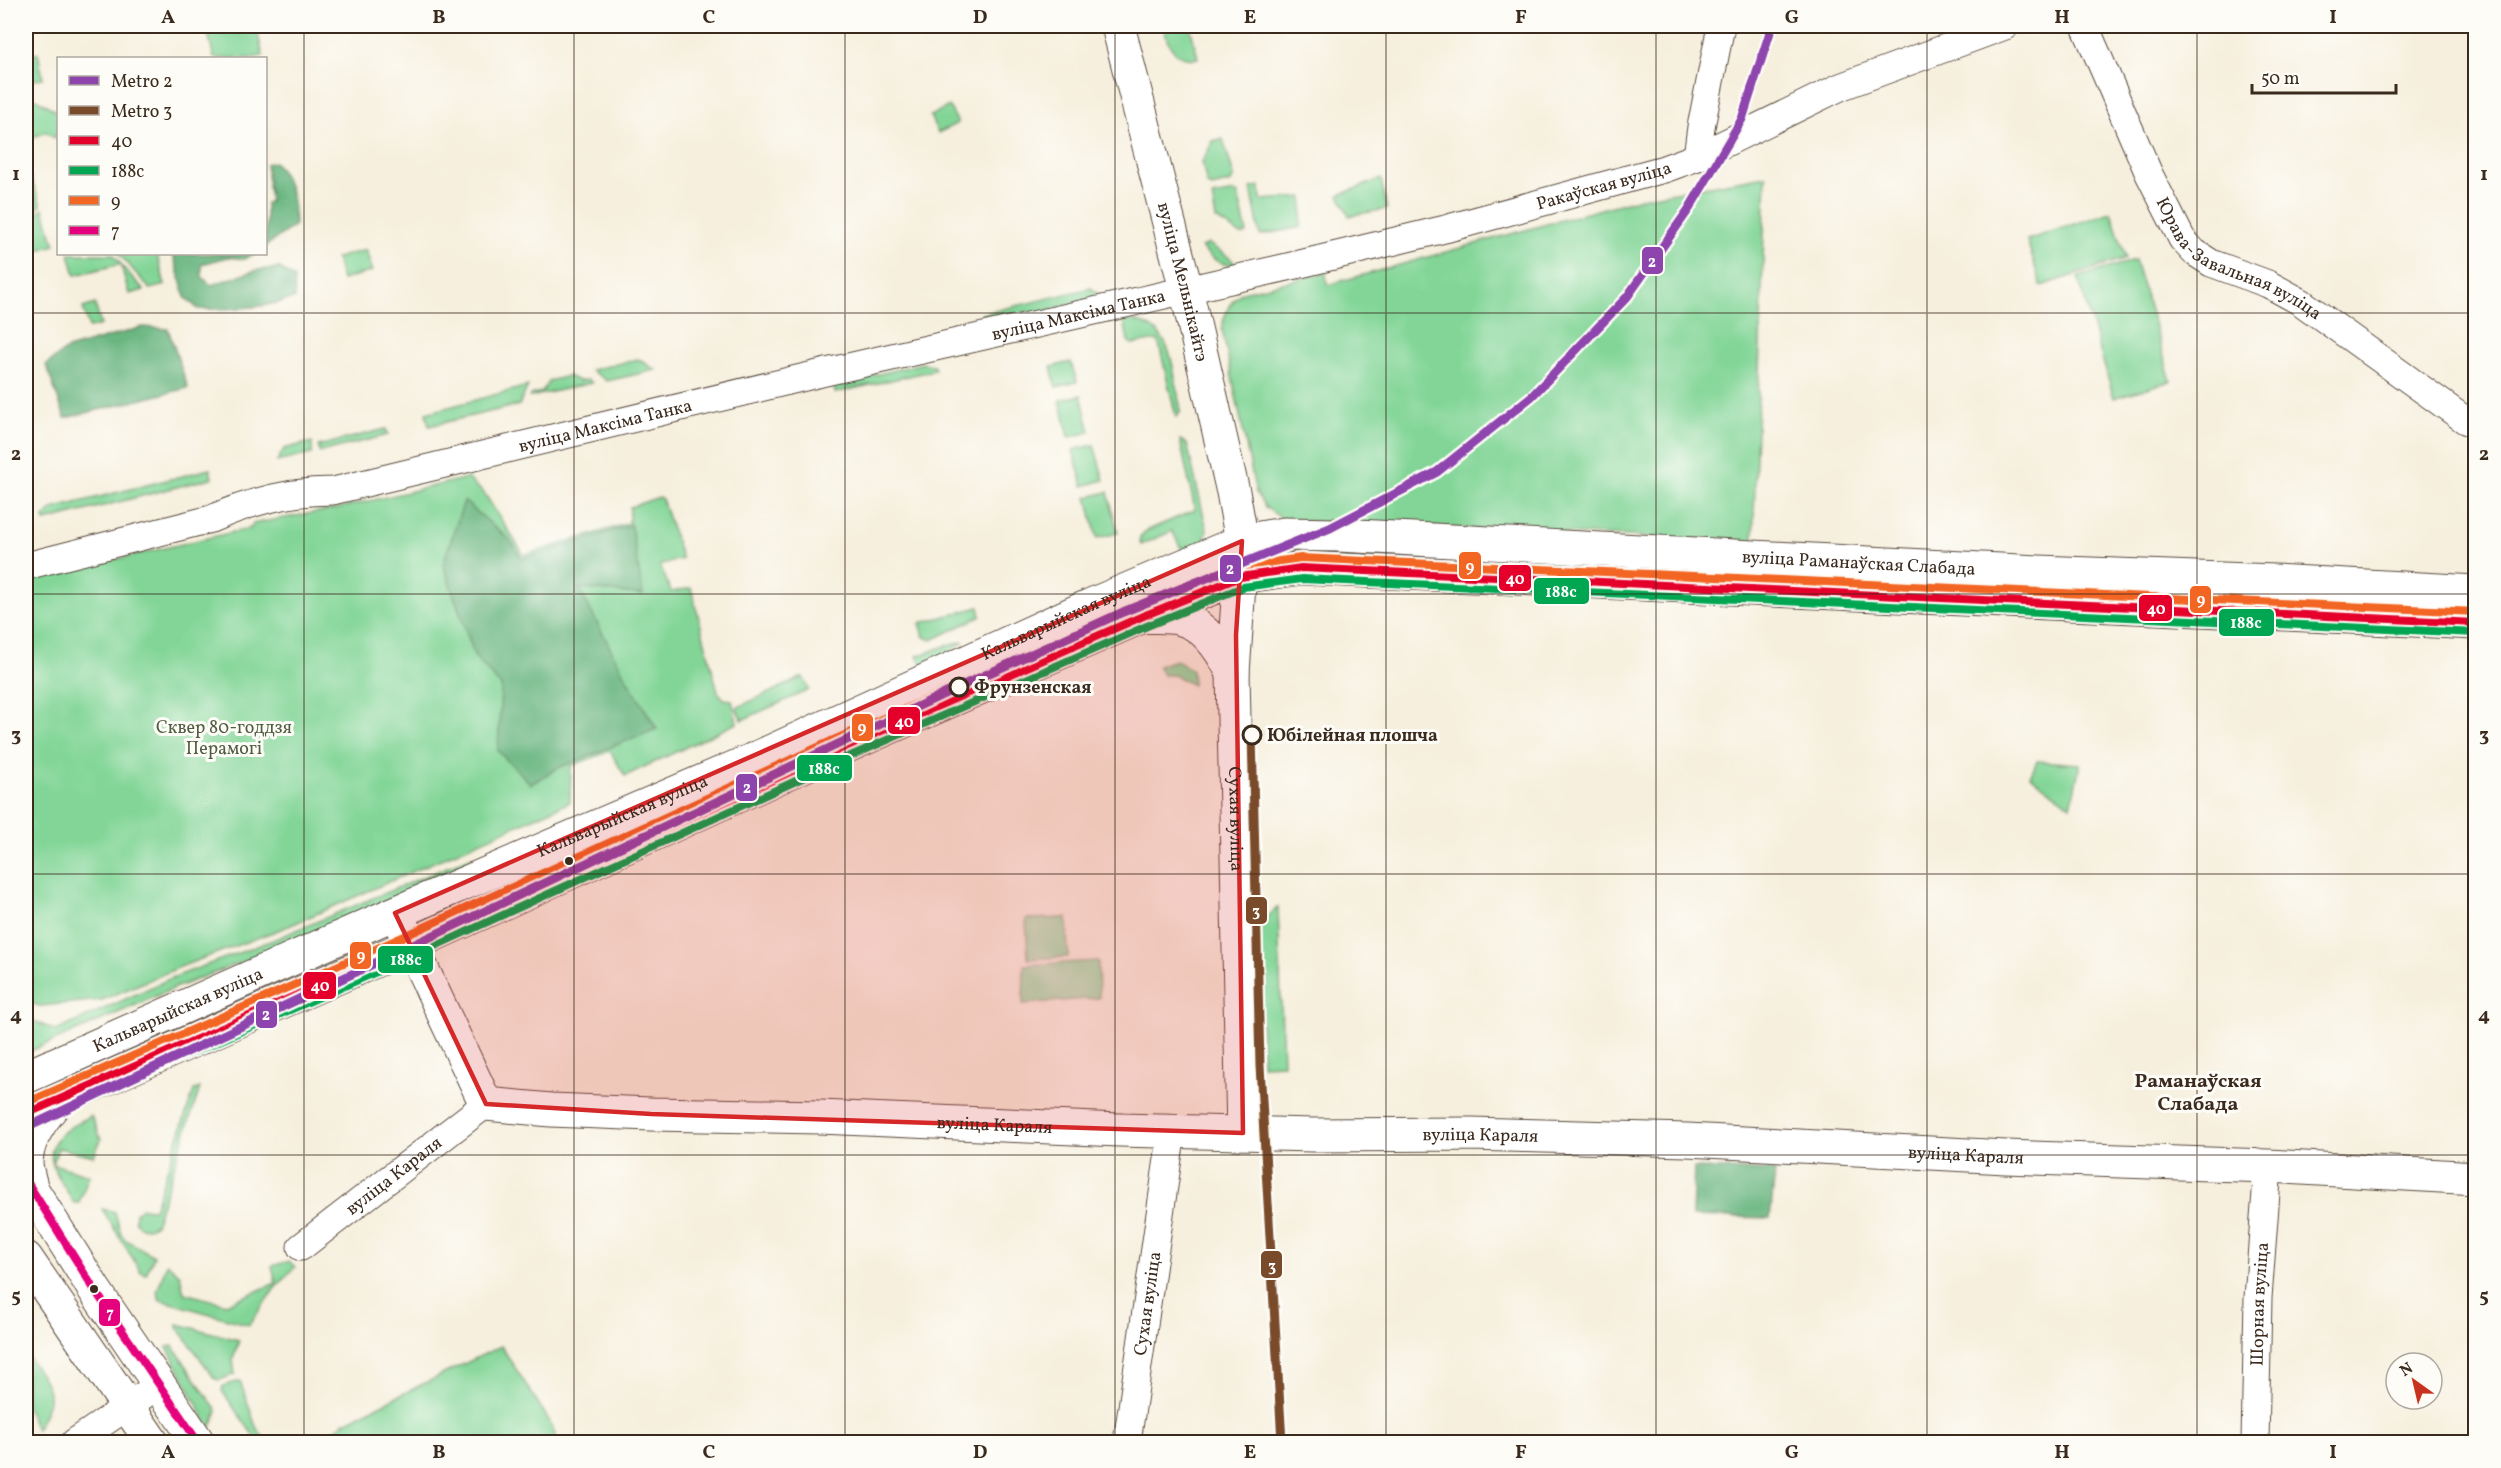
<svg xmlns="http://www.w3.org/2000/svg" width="2501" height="1468" font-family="Vollkorn,serif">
<rect width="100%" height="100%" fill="#fdfcf7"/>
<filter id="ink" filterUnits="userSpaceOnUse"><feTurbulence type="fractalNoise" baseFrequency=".0167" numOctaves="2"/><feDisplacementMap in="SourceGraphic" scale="12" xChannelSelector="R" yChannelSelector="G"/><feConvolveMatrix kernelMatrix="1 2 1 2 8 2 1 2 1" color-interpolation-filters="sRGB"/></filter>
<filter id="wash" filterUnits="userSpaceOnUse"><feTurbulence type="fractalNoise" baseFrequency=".008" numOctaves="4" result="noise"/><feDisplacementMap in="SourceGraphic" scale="24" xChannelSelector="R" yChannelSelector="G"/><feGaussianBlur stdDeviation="1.35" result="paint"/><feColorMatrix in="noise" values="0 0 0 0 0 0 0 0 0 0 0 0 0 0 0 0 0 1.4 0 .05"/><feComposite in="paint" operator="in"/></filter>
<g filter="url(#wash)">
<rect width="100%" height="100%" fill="#f6efdd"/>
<g fill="#82d597" stroke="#5e805a" stroke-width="1.5">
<polygon points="206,26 256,26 263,56 252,58 214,58"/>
<path d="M1163,26H1190L1198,58C1174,62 1168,45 1163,26Z"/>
<polygon points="38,53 43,78 26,82 26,57"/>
<polygon points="26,93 58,112 58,132 54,138 46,132 26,140"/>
<polygon points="949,106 958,123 938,133 930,116"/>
<polygon points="1223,139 1234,176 1231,182 1212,187 1207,185 1202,162 1213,141"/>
<polygon points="26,173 30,175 41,205 26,221 26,205 28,204 26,198"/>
<path d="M1766,176L1753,542L1284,520L1265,507L1256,493L1222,329C1224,314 1229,301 1243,292L1326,273L1327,285L1641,198Z"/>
<polygon points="1381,179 1387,209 1349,216 1339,195"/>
<polygon points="1260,186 1261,200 1303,197 1301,227 1260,235 1251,188"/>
<polygon points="1235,192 1238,194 1247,233 1241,235 1216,219 1212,196"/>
<polygon points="43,208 55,245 26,254 26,227"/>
<polygon points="2111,212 2126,258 2041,286 2027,240"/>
<path d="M1209,244L1230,258L1236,265C1220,266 1211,258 1201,247Z"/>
<polygon points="366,250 372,271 342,280 336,258"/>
<polygon points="69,254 113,254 121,264 75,275"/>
<polygon points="119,254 157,254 165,285 150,289"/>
<polygon points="2135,260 2171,381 2114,398 2078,277"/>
<polygon points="121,265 144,290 129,294"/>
<polygon points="1091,288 1100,296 985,328 982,314"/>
<polygon points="95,304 101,325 89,328 83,308"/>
<path d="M1124,320C1175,322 1171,366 1180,405V413L1176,417L1158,340L1132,344L1128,341Z"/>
<polygon points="638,359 656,370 607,381 591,370"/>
<polygon points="1071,362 1077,382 1056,387 1051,367"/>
<polygon points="923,363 934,366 935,370 835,393 834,387 838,384"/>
<polygon points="568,376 579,381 588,380 592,383 530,397 532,394 542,392 549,381"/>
<polygon points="528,386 519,405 429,426 426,413"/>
<polygon points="1081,395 1090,432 1069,437 1060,400"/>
<polygon points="386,429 388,435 320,452 318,446"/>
<path d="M1180,440L1187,444L1207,530L1203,543L1184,554L1172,531L1141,545C1138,538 1141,535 1146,531L1195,510Z"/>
<polygon points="312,442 312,454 277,462 284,449"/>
<polygon points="1094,445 1104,480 1083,486 1073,450"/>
<polygon points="210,469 212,478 45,521 44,518 52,509"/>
<polygon points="467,478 484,493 524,555 629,523 630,507 659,497 662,499 682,559 660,565 671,592 691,588 718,692 724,699 732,700 737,723 625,776 610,751 571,766 570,802 289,926 180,967 102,1000 40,1006 26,1002 26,580 251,528 253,524 262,522 335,509"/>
<polygon points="1108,492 1118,533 1097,538 1087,497"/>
<polygon points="979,607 981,616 932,640 924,637 920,623"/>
<polygon points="964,642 924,669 917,656 954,643"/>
<polygon points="1176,660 1192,670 1193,685 1174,675 1163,675 1158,666"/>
<polygon points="803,677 809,690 742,720 736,708"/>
<polygon points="2037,761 2080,764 2071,806 2030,776"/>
<polygon points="471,857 474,861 318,933 177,987 26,1053 26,1022 34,1021 56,1031 169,979 273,940"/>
<polygon points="1278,907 1283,1064 1262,1065 1259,925"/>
<polygon points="1067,918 1068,957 1028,959 1026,919"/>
<polygon points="1098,961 1099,998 1023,1004 1024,965"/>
<polygon points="200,1088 155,1225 148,1228 140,1227 135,1221 135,1213 142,1208 154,1209 194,1090"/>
<path d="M91,1116L101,1139L94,1156L58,1148L53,1164L89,1175L79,1203H74C46,1159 36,1142 91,1116Z"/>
<polygon points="102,1209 115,1212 121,1234 126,1240 154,1256 146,1274 141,1272"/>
<polygon points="289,1261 295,1267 275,1288 249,1325 160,1300 157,1292 167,1263 180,1275 184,1293 226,1304 276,1283 272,1266"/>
<polygon points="178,1324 239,1340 233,1359 235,1374 220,1380 215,1379 177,1326"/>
<polygon points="173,1346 217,1411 210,1429 167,1347"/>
<polygon points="501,1346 549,1420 558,1442 322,1442 343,1423"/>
<path d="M26,1354C48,1386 60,1392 36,1429L26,1407Z"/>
<polygon points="240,1381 256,1427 265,1440 258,1442 222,1391 223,1386"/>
</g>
<g fill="#69b680" stroke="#52704f" stroke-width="1.5">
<path d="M274,162C291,180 294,201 295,225L266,246V203L270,202L266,164Z"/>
<path d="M173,254H254L244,259L228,257L202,264V277L211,285L257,270L280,268L294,278L295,298C265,308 230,310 198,309L185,297Z"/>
<polygon points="143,327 168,329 188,388 65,418 46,365 67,349"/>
<polygon points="464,501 510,540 522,559 631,525 643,595 579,588 626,678 657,729 558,768 531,784 498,751 501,686 475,657 443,564"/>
<polygon points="1694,1168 1775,1171 1770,1218 1692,1216"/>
</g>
</g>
<g filter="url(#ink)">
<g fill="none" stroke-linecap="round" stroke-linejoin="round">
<defs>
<g id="minor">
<path id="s1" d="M2085,26L2149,174L2182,239L2194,252L2211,263L2268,284L2301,302L2465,420L2476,424"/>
<polyline points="1697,157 1701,127 1721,26"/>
<path id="s2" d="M26,566L211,519C249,502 291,491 333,491L826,372L1296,265L1445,229L1664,169L1697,157L1840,87L2005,26"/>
<path id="s3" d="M301,1247L486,1104"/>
<polyline points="75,1442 160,1384"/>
<path id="s4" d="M1127,1442L1172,1131"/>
<path id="s5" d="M2255,1442L2258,1298L2268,1166"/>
</g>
<g id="major">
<path id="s6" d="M1118,26L1186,289L1233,492L1242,541L1233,673L1243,1133"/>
<path d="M1144,616C1155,617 1167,616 1178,618C1204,623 1222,651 1233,673"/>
<path id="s7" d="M402,926L486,1104L551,1110L651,1114L820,1117L1120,1130L1313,1135L1471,1134L1687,1140L2006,1157L2268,1166L2476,1178"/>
<path id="s8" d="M26,1077L395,913L752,760L1091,605L1242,541L1284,534L1338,535L2038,572L2275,581L2476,592"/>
<polyline points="26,1114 411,945 840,749 1143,616 1240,577 1301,568 2476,623"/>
<polyline points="26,1180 94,1289 198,1442"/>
<path d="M32,1190C30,1182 26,1170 26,1162C27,1138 43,1118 57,1101"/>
<polyline points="26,1258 152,1442"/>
</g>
</defs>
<use href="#minor" stroke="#57483b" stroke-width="29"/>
<use href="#major" stroke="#57483b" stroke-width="35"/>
<use href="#minor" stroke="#fff" stroke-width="27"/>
<use href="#major" stroke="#fff" stroke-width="33"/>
<defs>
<polyline id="bus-1" points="26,1114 411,945 840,749 1143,616 1240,577 1301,568 2476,623"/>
<polyline id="bus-2" points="30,1124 415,955 844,759 1147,626 1243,587 1302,579 2476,633"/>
<polyline id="bus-3" points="26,1103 407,935 836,739 1139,606 1237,567 1301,558 2476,612"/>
<polyline id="bus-4" points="26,1180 94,1289 198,1442"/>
</defs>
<use href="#bus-1" stroke="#fdfcf7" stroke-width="12"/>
<use href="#bus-2" stroke="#fdfcf7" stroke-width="12"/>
<use href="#bus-3" stroke="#fdfcf7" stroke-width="12"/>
<use href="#bus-4" stroke="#fdfcf7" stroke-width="12"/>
<use href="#bus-1" stroke="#e4002b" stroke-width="8"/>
<use href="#bus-2" stroke="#00a651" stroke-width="8"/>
<use href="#bus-3" stroke="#f26522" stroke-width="8"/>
<use href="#bus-4" stroke="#e5007d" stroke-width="8"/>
<defs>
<polyline id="metro-1" points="26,1128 959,687 1123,612 1330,528 1437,472 1532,396 1627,297 1689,209 1742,119 1772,26"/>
<polyline id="metro-2" points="1252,733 1260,1066 1282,1442"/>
</defs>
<use href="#metro-1" stroke="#fdfcf7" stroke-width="14"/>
<use href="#metro-2" stroke="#fdfcf7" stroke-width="14"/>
<use href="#metro-1" stroke="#8e44ad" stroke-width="9"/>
<use href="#metro-2" stroke="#7a4b2a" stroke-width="9"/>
</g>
</g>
<path fill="#d62828" fill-opacity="0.2" stroke="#d62828" stroke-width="4.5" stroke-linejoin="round" d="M1242,541L1236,635L1243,1133L651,1114L486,1104L395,913Z"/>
<path fill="none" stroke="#3b2a1e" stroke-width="1.5" stroke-opacity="0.55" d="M304,26V1442M574,26V1442M845,26V1442M1115,26V1442M1386,26V1442M1656,26V1442M1927,26V1442M2197,26V1442M26,313H2476M26,594H2476M26,874H2476M26,1155H2476"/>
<g fill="#fdfcf7" stroke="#3b2a1e" stroke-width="3">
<circle cx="959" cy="687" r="9"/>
<circle cx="1252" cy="735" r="9"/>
</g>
<g fill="#3b2a1e" stroke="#fdfcf7" stroke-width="2">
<circle cx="569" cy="861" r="5"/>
<circle cx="94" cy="1289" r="5"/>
</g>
<g text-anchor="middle" stroke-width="6" stroke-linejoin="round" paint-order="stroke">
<g font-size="18" fill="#3b2a1e" stroke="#fdfcf7">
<text dy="6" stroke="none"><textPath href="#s2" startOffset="1624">Ракаўская вуліца</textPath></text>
<text dy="6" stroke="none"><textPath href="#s1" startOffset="291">Юрава-Завальная вуліца</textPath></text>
<text dy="6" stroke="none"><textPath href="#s6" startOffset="264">вуліца Мельнікайтэ</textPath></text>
<text dy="6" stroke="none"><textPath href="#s2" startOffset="1083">вуліца Максіма Танка</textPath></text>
<text dy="6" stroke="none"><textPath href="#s2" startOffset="597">вуліца Максіма Танка</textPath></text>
<text dy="6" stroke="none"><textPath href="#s8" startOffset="1947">вуліца Раманаўская Слабада</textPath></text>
<text dy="6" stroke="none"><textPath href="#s8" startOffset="1137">Кальварыйская вуліца</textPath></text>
<text dy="6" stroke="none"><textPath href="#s8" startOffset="651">Кальварыйская вуліца</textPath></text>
<text dy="6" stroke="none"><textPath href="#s6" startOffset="808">Сухая вуліца</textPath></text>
<text dy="6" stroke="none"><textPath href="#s8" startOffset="166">Кальварыйская вуліца</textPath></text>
<text dy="6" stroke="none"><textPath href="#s7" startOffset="706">вуліца Караля</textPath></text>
<text dy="6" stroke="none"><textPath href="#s7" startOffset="1192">вуліца Караля</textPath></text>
<text dy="6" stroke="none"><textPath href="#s7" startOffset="1678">вуліца Караля</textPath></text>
<text dy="6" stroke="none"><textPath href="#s3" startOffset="117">вуліца Караля</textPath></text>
<text dy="6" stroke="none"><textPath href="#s5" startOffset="138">Шорная вуліца</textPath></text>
<text dy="6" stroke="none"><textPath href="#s4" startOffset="140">Сухая вуліца</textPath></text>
</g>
<g font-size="18" font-weight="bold" fill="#3b2a1e" stroke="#fdfcf7" text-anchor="start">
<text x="974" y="693">Фрунзенская</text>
<text x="1267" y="741">Юбілейная плошча</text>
</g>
<g font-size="18" fill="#505d42" stroke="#fdfcf7">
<text x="224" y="733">Сквер 80-годдзя<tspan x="224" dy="21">Перамогі</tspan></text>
</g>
<g font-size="20" font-weight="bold" fill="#3b2a1e" stroke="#fdfcf7">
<text x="2198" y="1087">Раманаўская<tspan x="2198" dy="23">Слабада</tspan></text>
</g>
</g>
<g stroke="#fdfcf7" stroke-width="2">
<rect x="1641" y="246" width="23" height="29" rx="6" fill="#8e44ad"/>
<rect x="1458" y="551" width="24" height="29" rx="6" fill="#f26522"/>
<rect x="1219" y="554" width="23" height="29" rx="6" fill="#8e44ad"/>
<rect x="1498" y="564" width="34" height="28" rx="6" fill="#e4002b"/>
<rect x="1533" y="577" width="57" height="28" rx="6" fill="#00a651"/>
<rect x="2189" y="585" width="23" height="29" rx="6" fill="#f26522"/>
<rect x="2138" y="594" width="35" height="28" rx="6" fill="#e4002b"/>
<rect x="2218" y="608" width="57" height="29" rx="6" fill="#00a651"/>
<rect x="887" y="706" width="34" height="29" rx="6" fill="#e4002b"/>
<rect x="851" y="713" width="23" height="29" rx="6" fill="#f26522"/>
<rect x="796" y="754" width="57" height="28" rx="6" fill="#00a651"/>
<rect x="735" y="773" width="23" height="29" rx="6" fill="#8e44ad"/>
<rect x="1245" y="896" width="23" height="29" rx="6" fill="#7a4b2a"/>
<rect x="349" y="941" width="23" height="29" rx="6" fill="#f26522"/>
<rect x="377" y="945" width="57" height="29" rx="6" fill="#00a651"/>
<rect x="302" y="971" width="35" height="29" rx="6" fill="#e4002b"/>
<rect x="255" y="1000" width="23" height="29" rx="6" fill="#8e44ad"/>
<rect x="1260" y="1250" width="23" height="29" rx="6" fill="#7a4b2a"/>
<rect x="98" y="1298" width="23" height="29" rx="6" fill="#e5007d"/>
</g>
<g font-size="16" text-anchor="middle" font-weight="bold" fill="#fff">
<text x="1652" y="267">2</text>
<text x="1470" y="572">9</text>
<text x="1230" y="574">2</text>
<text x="1515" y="584">40</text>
<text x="1561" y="597">188с</text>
<text x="2201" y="605">9</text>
<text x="2156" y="614">40</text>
<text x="2246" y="628">188с</text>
<text x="904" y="727">40</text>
<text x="862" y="733">9</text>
<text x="824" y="774">188с</text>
<text x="747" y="793">2</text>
<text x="1256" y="916">3</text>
<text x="361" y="961">9</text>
<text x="406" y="965">188с</text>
<text x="320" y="991">40</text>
<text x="266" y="1020">2</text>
<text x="1272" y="1271">3</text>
<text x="110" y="1318">7</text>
</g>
<rect width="2501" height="1468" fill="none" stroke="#fdfcf7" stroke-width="66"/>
<rect x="57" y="57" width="210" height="198" fill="#fdfcf7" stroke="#afa8a0" stroke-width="1.5"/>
<rect x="69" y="76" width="30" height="9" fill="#8e44ad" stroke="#afa8a0" stroke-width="1.5"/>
<text x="111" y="87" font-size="18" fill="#3b2a1e">Metro 2</text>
<rect x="69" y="106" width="30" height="9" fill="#7a4b2a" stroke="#afa8a0" stroke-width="1.5"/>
<text x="111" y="117" font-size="18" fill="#3b2a1e">Metro 3</text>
<rect x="69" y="136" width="30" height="9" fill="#e4002b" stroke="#afa8a0" stroke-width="1.5"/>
<text x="111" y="147" font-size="18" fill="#3b2a1e">40</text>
<rect x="69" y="166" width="30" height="9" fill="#00a651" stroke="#afa8a0" stroke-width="1.5"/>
<text x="111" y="177" font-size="18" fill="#3b2a1e">188с</text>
<rect x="69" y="196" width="30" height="9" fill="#f26522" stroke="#afa8a0" stroke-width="1.5"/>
<text x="111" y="207" font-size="18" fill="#3b2a1e">9</text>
<rect x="69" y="226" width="30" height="9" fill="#e5007d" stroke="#afa8a0" stroke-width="1.5"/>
<text x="111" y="237" font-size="18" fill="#3b2a1e">7</text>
<g transform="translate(2414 1381) rotate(326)"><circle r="28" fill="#fdfcf7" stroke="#afa8a0" stroke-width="1.5"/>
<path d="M0-4.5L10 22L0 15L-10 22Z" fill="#c8321e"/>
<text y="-9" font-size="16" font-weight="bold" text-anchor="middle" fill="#3b2a1e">N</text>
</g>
<path d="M2252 84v9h144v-9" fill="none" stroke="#3b2a1e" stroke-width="3"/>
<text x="2261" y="84" font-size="18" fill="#3b2a1e" stroke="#fdfcf7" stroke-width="4.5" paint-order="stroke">50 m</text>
<rect x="33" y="33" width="2435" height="1402" fill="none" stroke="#3b2a1e" stroke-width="2"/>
<g font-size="20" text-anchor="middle" font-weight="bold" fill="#3b2a1e">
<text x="168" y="23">A</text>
<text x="439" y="23">B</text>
<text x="709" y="23">C</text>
<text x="980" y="23">D</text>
<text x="1250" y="23">E</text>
<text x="1521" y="23">F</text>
<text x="1792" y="23">G</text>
<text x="2062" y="23">H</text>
<text x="2333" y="23">I</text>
<text x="16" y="180">1</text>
<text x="2484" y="180">1</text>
<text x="16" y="460">2</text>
<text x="2484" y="460">2</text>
<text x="16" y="741">3</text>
<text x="2484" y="741">3</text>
<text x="16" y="1021">4</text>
<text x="2484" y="1021">4</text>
<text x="16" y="1302">5</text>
<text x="2484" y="1302">5</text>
<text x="168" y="1458">A</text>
<text x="439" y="1458">B</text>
<text x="709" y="1458">C</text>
<text x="980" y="1458">D</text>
<text x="1250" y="1458">E</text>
<text x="1521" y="1458">F</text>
<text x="1792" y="1458">G</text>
<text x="2062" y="1458">H</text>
<text x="2333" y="1458">I</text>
</g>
</svg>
